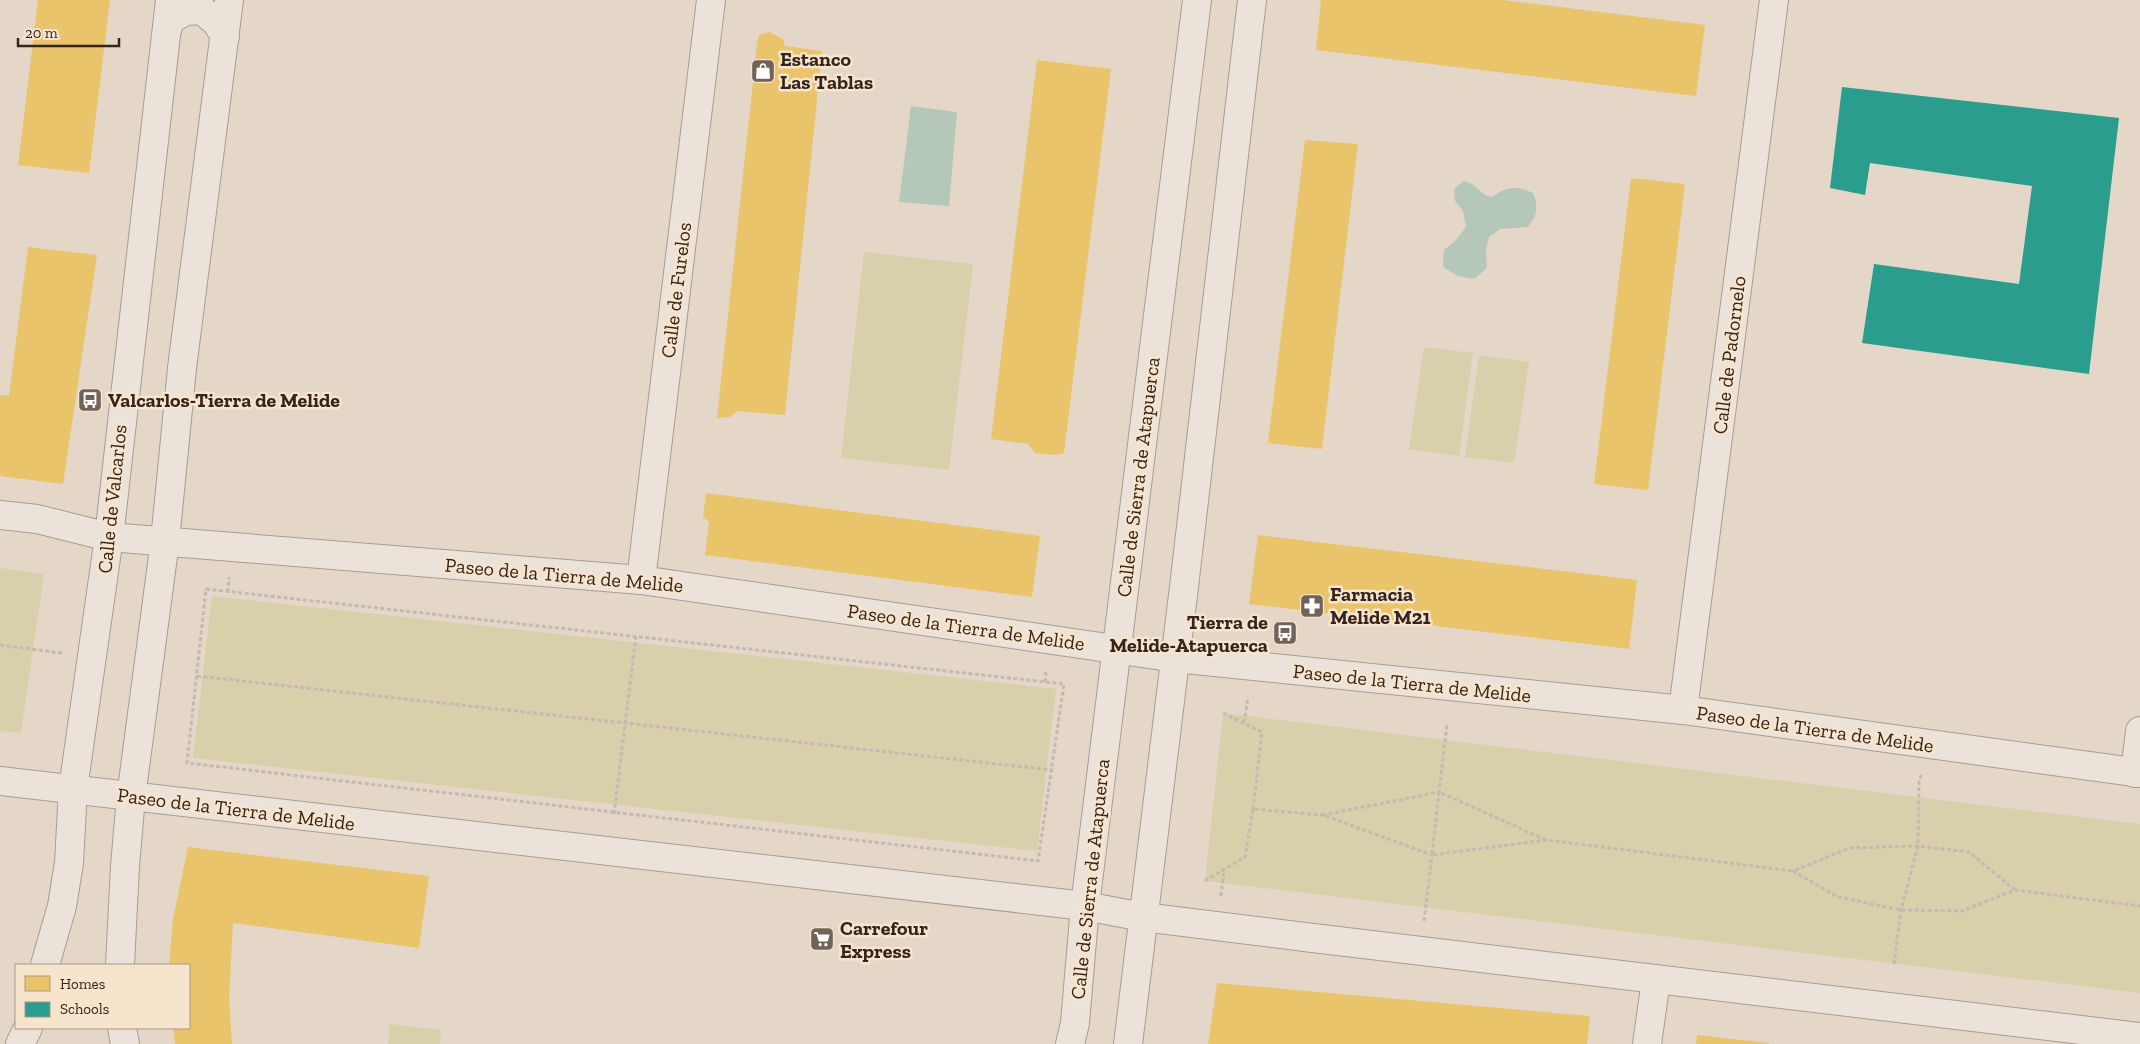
<svg xmlns="http://www.w3.org/2000/svg" width="2140" height="1044" font-family="'Zilla Slab',serif">
<rect width="100%" height="100%" fill="#e4d7c8"/>
<g fill="#d7d0aa">
<polygon points="864,252 973,264 949,470 841,458"/>
<polygon points="1424,347 1473,353 1459,456 1409,449"/>
<polygon points="1479,355 1529,362 1514,463 1465,457"/>
<polygon points="0,568 44,574 21,733 0,731"/>
<polygon points="212,596 1056,689 1037,851 193,758"/>
<polygon points="1223,713 2140,824 2140,993 1205,881"/>
<polygon points="390,1024 441,1030 440,1044 388,1044"/>
</g>
<g fill="#b5c7b9">
<polygon points="911,106 957,112 949,206 899,202"/>
<path d="M1464,181C1478,184 1479,194 1491,197C1508,187 1515,185 1533,193C1539,208 1537,215 1528,227L1500,229L1489,237L1486,250L1487,268L1474,279L1458,276L1443,267L1444,250L1456,240L1466,227L1463,211L1455,201L1454,189Z"/>
</g>
<g fill="#e9c46a">
<polygon points="38,0 110,0 89,173 18,165"/>
<polygon points="1321,0 1503,0 1705,25 1696,96 1316,50"/>
<polygon points="769,32 783,39 785,46 822,51 785,415 738,411 730,417 717,418 757,44 759,35"/>
<polygon points="1037,60 1111,69 1064,453 1054,455 1035,453 1028,444 991,439"/>
<polygon points="1305,140 1358,144 1322,449 1268,443"/>
<polygon points="1631,178 1685,184 1648,490 1594,484"/>
<polygon points="28,247 97,255 63,484 0,476 0,395 9,396"/>
<polygon points="706,493 1040,536 1032,597 705,555 709,522 703,517"/>
<polygon points="1258,535 1637,580 1629,649 1249,604"/>
<polygon points="188,847 429,876 419,948 233,923 229,1000 232,1044 175,1044 173,1028 189,1028 189,965 169,965 173,919"/>
<polygon points="1217,983 1590,1016 1587,1044 1208,1044"/>
<polygon points="1697,1035 1769,1043 1769,1044 1696,1044"/>
</g>
<polygon fill="#2a9d8f" points="1842,87 2119,118 2089,374 1862,343 1874,264 2019,284 2032,186 1870,163 1865,195 1830,188"/>
<g fill="none" stroke-linecap="round" stroke-linejoin="round">
<defs>
<g id="minor">
<polyline points="167,30 170,20 185,11 202,10 216,22 225,36"/>
<polyline points="0,515 37,519 109,537 641,580 1176,658 1683,710 2140,773"/>
<polyline points="641,580 711,0"/>
<polyline points="1683,710 1774,0"/>
<polyline points="2135,773 2140,731"/>
<polyline points="0,781 1085,906 1143,917 1313,938 2140,1037"/>
<polyline points="45,965 62,906 69,863 73,789 109,537 170,0"/>
<polyline points="120,965 125,866 131,797 165,541 182,368 229,0"/>
<polyline points="122,1028 125,1044"/>
<polyline points="20,1044 28,1028"/>
<polyline points="1070,1044 1075,1023 1085,906 1197,0"/>
<polyline points="1128,1044 1184,587 1252,0"/>
<polyline points="1647,1044 1656,980"/>
</g>
</defs>
<use href="#minor" stroke="#a89c92" stroke-width="30"/>
<g stroke="#c3bab1" stroke-width="3" stroke-dasharray="4 2.5" stroke-linecap="butt">
<polygon points="206,589 1064,684 1038,861 187,763"/>
<polyline points="228,592 229,577"/>
<polyline points="0,645 62,653"/>
<polyline points="197,676 1052,770"/>
<polyline points="1045,682 1046,670"/>
<polyline points="1223,713 1262,732 1253,809"/>
<polyline points="1244,723 1248,697"/>
<polyline points="614,814 636,637"/>
<polyline points="1546,840 1439,792 1432,855 1546,840 1793,871"/>
<polyline points="1205,881 1245,857 1253,809 1323,815"/>
<polyline points="2015,890 1969,852 1918,846 1850,848 1793,871 1838,897 1901,910 1962,911 2015,890 2140,906"/>
<polyline points="1221,896 1224,870"/>
<polyline points="1424,921 1432,855 1323,815 1439,792 1447,725"/>
<polyline points="1894,964 1901,910 1918,846 1919,782 1921,775"/>
</g>
<use href="#minor" stroke="#ebe3da" stroke-width="28"/>
</g>
<defs>
<symbol id="shop-square" viewBox="-11 -11 22 22"><rect x="-9" y="-9" width="18" height="18" rx="4" fill="#726358" stroke="#f6e4cc"/><path d="M-5-2.5h2.3a2.7 3.5 0 0 1 5.4 0H5L5.5 6h-11ZM-1.5-2.5h3a1.5 2.3 0 0 0-3 0Z" fill="#fff"/></symbol>
<symbol id="bus-square" viewBox="-11 -11 22 22"><rect x="-9" y="-9" width="18" height="18" rx="4" fill="#726358" stroke="#f6e4cc"/><path d="M-5-6H5V4H4V6H2V4H-2V6H-4V4H-5ZM-3.5-4V0h7V-4ZM-3.5 1.2v1.5H-2V1.2ZM2 1.2v1.5H3.5V1.2Z" fill="#fff"/></symbol>
<symbol id="pharmacy-square" viewBox="-11 -11 22 22"><rect x="-9" y="-9" width="18" height="18" rx="4" fill="#726358" stroke="#f6e4cc"/><path d="M-2-6h4v4h4v4h-4v4h-4v-4h-4v-4h4Z" fill="#fff"/></symbol>
<symbol id="supermarket-square" viewBox="-11 -11 22 22"><rect x="-9" y="-9" width="18" height="18" rx="4" fill="#726358" stroke="#f6e4cc"/><path d="M-6-5.5h2.5l.6 2H6L4.5 2H-2.5L-4.4-4H-6ZM-1.5 3.2a1.3 1.3 0 1 0 .1 0ZM3 3.2a1.3 1.3 0 1 0 .1 0Z" fill="#fff"/></symbol>
</defs>
<g fill-rule="evenodd">
<use href="#shop-square" x="749" y="57" width="28" height="28"/>
<use href="#bus-square" x="76" y="386" width="28" height="28"/>
<use href="#pharmacy-square" x="1298" y="592" width="28" height="28"/>
<use href="#bus-square" x="1271" y="619" width="28" height="28"/>
<use href="#supermarket-square" x="808" y="925" width="28" height="28"/>
</g>
<g text-anchor="middle" stroke-width="5" stroke-linejoin="round" paint-order="stroke">
<g font-size="20" font-weight="bold" fill="#35241b" stroke="#f6e4cc" text-anchor="start">
<text x="780" y="66">Estanco<tspan x="780" dy="23">Las Tablas</tspan></text>
<text x="108" y="407">Valcarlos-Tierra de Melide</text>
<text x="1330" y="601">Farmacia<tspan x="1330" dy="23">Melide M21</tspan></text>
<text x="1268" y="629" text-anchor="end">Tierra de<tspan x="1268" dy="23">Melide-Atapuerca</tspan></text>
<text x="840" y="935">Carrefour<tspan x="840" dy="23">Express</tspan></text>
</g>
<g font-size="20" fill="#35241b" stroke="#f6e4cc">
<text transform="translate(676 290) rotate(-83)" y="7">Calle de Furelos</text>
<text transform="translate(1729 355) rotate(-83)" y="7">Calle de Padornelo</text>
<text transform="translate(1138 477) rotate(-83)" y="7">Calle de Sierra de Atapuerca</text>
<text transform="translate(112 499) rotate(-84)" y="7">Calle de Valcarlos</text>
<text transform="translate(564 575) rotate(5)" y="7">Paseo de la Tierra de Melide</text>
<text transform="translate(966 627) rotate(8)" y="7">Paseo de la Tierra de Melide</text>
<text transform="translate(1412 683) rotate(6)" y="7">Paseo de la Tierra de Melide</text>
<text transform="translate(1815 729) rotate(8)" y="7">Paseo de la Tierra de Melide</text>
<text transform="translate(236 809) rotate(7)" y="7">Paseo de la Tierra de Melide</text>
<text transform="translate(1090 879) rotate(-84)" y="7">Calle de Sierra de Atapuerca</text>
</g>
</g>
<rect x="15" y="964" width="175" height="65" fill="#f6e4cc" stroke="#a99785"/>
<rect x="25" y="976" width="25" height="15" fill="#e9c46a" stroke="#a99785"/>
<text x="60" y="989" font-size="15" fill="#35241b">Homes</text>
<rect x="25" y="1002" width="25" height="15" fill="#2a9d8f" stroke="#a99785"/>
<text x="60" y="1014" font-size="15" fill="#35241b">Schools</text>
<path d="M18 38v8h101v-8" fill="none" stroke="#35241b" stroke-width="2.5"/>
<text x="25" y="38" font-size="15" fill="#35241b" stroke="#f6e4cc" stroke-width="4" paint-order="stroke">20 m</text>
</svg>
